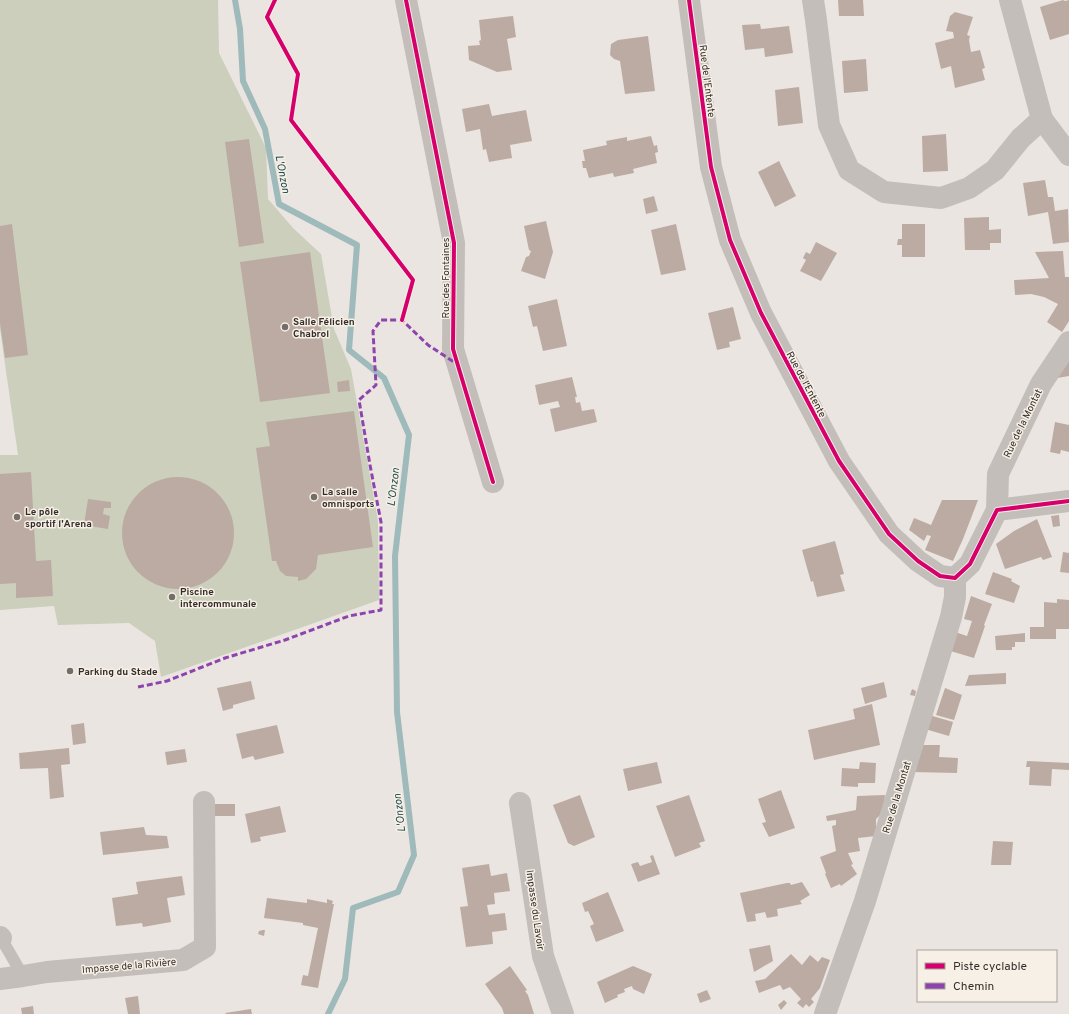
<svg xmlns="http://www.w3.org/2000/svg" width="1069" height="1014" font-family="Overpass,sans-serif">
<rect width="100%" height="100%" fill="#eae5e0"/>
<polygon fill="#cbcfbb" points="0,0 218,0 219,53 266,148 268,199 293,228 321,254 334,329 351,369 378,521 379,600 161,677 155,641 129,623 58,625 54,606 0,610 0,455 18,455 0,329"/>
<g fill="none" stroke-linecap="round" stroke-linejoin="round">
<polyline stroke="#9ebaba" stroke-width="6" points="235,0 240,29 243,81 265,129 279,204 357,245 349,350 384,378 409,435 395,556 397,712 414,855 398,892 353,908 345,979 328,1014"/>
</g>
<g fill="#bcaba3">
<polygon points="838,0 863,0 864,16 839,16"/>
<polygon points="1063,0 1065,1 1069,0 1069,34 1050,40 1040,7"/>
<polygon points="955,12 973,17 967,35 970,36 969,40 971,52 980,50 985,68 982,69 985,80 955,88 951,66 941,69 935,43 954,38 953,32 946,31 950,16"/>
<polygon points="513,16 516,37 507,39 512,70 497,72 469,60 468,46 480,45 479,41 481,40 479,20"/>
<polygon points="760,24 761,29 789,26 793,53 765,57 764,48 745,50 742,25"/>
<polygon points="648,36 655,91 625,94 620,61 614,59 610,55 611,44 618,40"/>
<polygon points="866,59 868,91 844,93 842,61"/>
<polygon points="799,87 803,123 778,126 775,90"/>
<polygon points="489,104 492,116 526,110 532,141 510,145 512,158 489,162 486,149 483,150 480,129 466,132 462,109"/>
<polygon points="946,134 948,171 923,172 922,136"/>
<polygon points="651,136 654,146 657,145 658,152 655,153 657,163 633,169 634,173 614,177 613,173 589,178 586,168 583,168 582,161 585,161 583,150 607,145 606,141 627,137 627,141"/>
<polygon points="249,139 264,243 239,247 225,142"/>
<polygon points="779,161 796,196 775,207 758,172"/>
<polygon points="1045,180 1048,197 1053,197 1055,211 1068,209 1069,242 1053,244 1048,212 1028,216 1023,183"/>
<polygon points="654,196 658,211 646,214 643,199"/>
<polygon points="989,217 989,230 1001,229 1001,243 990,243 990,250 965,250 964,218"/>
<polygon points="546,221 553,252 545,279 521,271 526,257 529,256 531,251 529,250 524,226"/>
<polygon points="12,224 28,355 5,358 0,323 0,226"/>
<polygon points="676,224 686,270 661,275 651,230"/>
<polygon points="902,224 925,224 925,257 902,257 902,245 897,245 898,239 902,239"/>
<polygon points="816,242 837,253 821,281 800,271 806,260 803,258 806,252 810,254"/>
<polygon points="1063,251 1065,277 1069,277 1069,321 1062,332 1047,322 1058,304 1044,297 1031,294 1015,295 1014,280 1049,278 1035,252"/>
<polygon points="310,252 330,393 260,402 240,262"/>
<polygon points="557,299 567,346 543,351 537,326 533,327 528,306"/>
<polygon points="733,307 741,339 729,342 730,347 717,350 708,313"/>
<polygon points="1069,357 1069,376 1057,378"/>
<polygon points="572,377 577,397 575,397 576,403 580,402 582,411 594,409 597,422 555,432 550,409 560,407 558,401 539,405 535,385"/>
<polygon points="349,380 350,391 338,392 337,382"/>
<polygon points="354,411 373,547 318,555 316,569 306,579 298,581 298,577 286,576 280,571 276,561 272,561 256,448 270,446 266,422"/>
<polygon points="1055,422 1069,425 1069,452 1061,450 1060,454 1050,452"/>
<polygon points="31,472 36,561 51,560 53,596 16,598 16,583 0,584 0,474"/>
<circle cx="178" cy="533" r="56"/>
<polygon points="88,499 111,502 111,508 104,508 103,514 110,516 108,529 84,525"/>
<polygon points="942,500 978,500 963,539 953,561 925,550 931,536 927,535 924,541 909,530 914,518 931,525"/>
<polygon points="1059,515 1060,526 1053,527 1051,516"/>
<polygon points="1037,519 1052,557 1043,560 1041,557 1005,569 996,544 1014,531"/>
<polygon points="835,541 844,574 840,575 845,591 817,597 813,581 811,582 802,550"/>
<polygon points="1063,552 1069,553 1069,573 1060,572"/>
<polygon points="993,572 1012,579 1011,581 1020,586 1014,603 985,594"/>
<polygon points="971,596 992,604 984,625 985,626 974,658 947,650 955,632 967,636 972,621 964,619"/>
<polygon points="1057,599 1069,600 1069,629 1056,629 1056,639 1030,639 1030,627 1044,627 1044,602 1057,603"/>
<polygon points="1025,633 1025,642 1015,642 1015,647 1012,647 1012,650 996,650 995,636"/>
<polygon points="1006,673 1006,684 965,686 969,675"/>
<polygon points="251,681 255,699 233,705 233,708 223,711 217,688"/>
<polygon points="884,682 887,697 865,704 861,688"/>
<polygon points="945,688 962,695 954,720 936,715"/>
<polygon points="912,689 916,691 915,696 910,695"/>
<polygon points="872,704 880,745 814,760 808,730 855,719 853,709"/>
<polygon points="929,715 953,722 949,736 925,729"/>
<polygon points="84,723 86,743 73,745 71,725"/>
<polygon points="277,725 284,753 255,760 253,756 242,759 236,734"/>
<polygon points="921,745 940,745 939,757 958,758 957,773 912,772"/>
<polygon points="69,748 70,764 61,765 64,797 50,799 48,768 20,769 19,753"/>
<polygon points="185,749 187,762 167,765 165,752"/>
<polygon points="1027,761 1069,763 1069,770 1052,769 1051,786 1029,785 1030,767 1026,767"/>
<polygon points="657,762 662,783 628,791 623,769"/>
<polygon points="860,762 876,763 875,783 858,783 858,787 841,786 842,768 859,769"/>
<polygon points="781,790 795,828 769,837 762,823 766,822 758,799"/>
<polygon points="580,795 595,837 574,846 568,843 553,805"/>
<polygon points="689,795 705,841 699,843 701,847 675,857 656,806"/>
<polygon points="885,795 883,812 876,819 876,836 858,838 860,851 848,853 853,864 851,865 857,874 841,886 840,884 831,888 825,874 826,873 820,857 836,851 832,826 836,825 836,820 827,821 826,816 856,810 857,796"/>
<rect x="213" y="804" width="22" height="12"/>
<polygon points="280,806 286,832 260,837 261,841 251,843 245,814"/>
<polygon points="144,827 146,835 167,836 169,848 103,855 100,832"/>
<polygon points="993,841 1013,842 1011,865 991,865"/>
<polygon points="653,855 660,874 638,882 631,864 638,862 640,866 652,862 650,856"/>
<polygon points="489,864 491,876 507,873 510,891 494,893 495,904 487,905 489,915 505,913 507,930 492,932 493,944 466,947 460,907 468,906 462,868"/>
<polygon points="182,876 185,895 167,898 171,922 143,927 142,923 116,926 112,898 138,894 136,882"/>
<polygon points="802,882 810,895 800,901 802,904 777,909 778,916 767,918 765,912 755,914 756,921 747,922 740,893 787,883 790,883 791,885"/>
<polygon points="608,892 624,931 596,942 590,926 594,924 588,911 585,912 582,903"/>
<polygon points="267,898 307,903 307,899 327,903 327,899 333,901 332,904 334,904 318,988 301,985 303,975 308,976 318,928 303,925 303,923 264,918"/>
<polygon points="263,930 265,930 264,936 258,934 259,931"/>
<polygon points="770,945 773,961 754,972 749,949"/>
<polygon points="791,954 802,965 810,955 818,962 822,957 830,960 820,988 811,999 814,1002 809,1007 806,1004 803,1008 797,1003 801,999 790,987 783,990 780,985 759,993 755,981 765,979"/>
<polygon points="510,966 527,990 525,991 528,995 534,1014 504,1014 502,1008 485,984"/>
<polygon points="633,966 652,974 644,994 633,989 632,986 624,989 625,992 617,995 618,997 605,1003 597,982"/>
<polygon points="707,990 711,999 700,1003 697,994"/>
<polygon points="138,996 140,1014 128,1014 125,998"/>
<polygon points="784,1000 787,1003 781,1010 778,1005"/>
<polygon points="33,1006 34,1014 22,1014 21,1008"/>
<polygon points="251,1009 252,1014 226,1014 225,1013"/>
</g>
<g fill="none" stroke-linecap="round" stroke-linejoin="round">
<polyline stroke="#c3beb9" stroke-width="12" points="1,938 23,976"/>
<g stroke="#c3beb9" stroke-width="22">
<polyline points="406,0 454,243 453,349 493,482"/>
<polyline points="813,0 816,20 829,125 849,170 884,192 941,198 969,188 995,170 1021,138 1042,119"/>
<polyline points="1010,0 1042,119 1069,155"/>
<polyline points="997,510 998,474 1041,384 1069,342"/>
<polyline points="520,803 543,956 563,1014"/>
<polyline points="0,937 1,938"/>
<polyline points="0,979 23,976 47,972 183,960 205,947 204,802"/>
<polyline points="825,1014 865,901 951,617 955,597 955,578"/>
</g>
<polyline stroke="#c3beb9" stroke-width="22" points="689,0 711,167 730,240 761,313 839,461 889,534 918,561 940,576 955,578 970,564 997,510 1069,501"/>
<polyline stroke="#8e44ad" stroke-width="3" stroke-dasharray="6 3" stroke-linecap="butt" points="138,687 167,681 225,658 285,640 349,616 381,610 381,522 370,465 359,400 376,385 373,331 381,320 402,320 428,345 457,364"/>
<defs>
<g id="cycleway">
<polyline points="275,0 267,17 298,74 291,120 413,280 402,320"/>
<polyline points="406,0 454,243 453,349 493,482"/>
<polyline points="689,0 711,167 730,240 761,313 839,461 889,534 918,561 940,576 955,578 970,564 997,510 1069,501"/>
</g>
</defs>
<use href="#cycleway" stroke="#f7f0e7" stroke-width="6"/>
<use href="#cycleway" stroke="#d6006c" stroke-width="4"/>
</g>
<g fill="#746d68" stroke="#f7f0e7" stroke-width="1.5">
<circle cx="285" cy="327" r="4"/>
<circle cx="314" cy="497" r="4"/>
<circle cx="17" cy="517" r="4"/>
<circle cx="172" cy="597" r="4"/>
<circle cx="70" cy="671" r="4"/>
</g>
<g text-anchor="middle" stroke-width="3" stroke-linejoin="round" paint-order="stroke">
<g font-size="10" fill="#342c28" stroke="#f7f0e7">
<text transform="translate(708 81) rotate(83)" y="4">Rue de l'Entente</text>
<text transform="translate(445 278) rotate(-90)" y="4">Rue des Fontaines</text>
<text transform="translate(807 384) rotate(62)" y="4">Rue de l'Entente</text>
<text transform="translate(1022 423) rotate(-64)" y="4">Rue de la Montat</text>
<text transform="translate(896 797) rotate(-73)" y="4">Rue de la Montat</text>
<text transform="translate(536 910) rotate(82)" y="4">Impasse du Lavoir</text>
<text transform="translate(129 965) rotate(-5)" y="4">Impasse de la Rivière</text>
</g>
<g font-size="10" font-weight="bold" fill="#342c28" stroke="#f7f0e7" text-anchor="start">
<text x="293" y="325">Salle Félicien<tspan x="293" dy="12">Chabrol</tspan></text>
<text x="322" y="495">La salle<tspan x="322" dy="12">omnisports</tspan></text>
<text x="25" y="515">Le pôle<tspan x="25" dy="12">sportif l'Arena</tspan></text>
<text x="180" y="595">Piscine<tspan x="180" dy="12">intercommunale</tspan></text>
<text x="78" y="675">Parking du Stade</text>
</g>
<g font-size="11" font-style="italic" fill="#214d51" stroke="#f7f0e7">
<text transform="translate(283 174) rotate(79)" y="4">L'Onzon</text>
<text transform="translate(393 487) rotate(-83)" y="4">L'Onzon</text>
<text transform="translate(399 813) rotate(-97)" y="4">L'Onzon</text>
</g>
</g>
<rect x="917" y="950" width="140" height="52" fill="#f7f0e7" stroke="#a9a29b"/>
<rect x="925" y="963" width="20" height="6" fill="#d6006c" stroke="#a9a29b"/>
<text x="953" y="970" font-size="12" fill="#342c28">Piste cyclable</text>
<rect x="925" y="983" width="20" height="6" fill="#8e44ad" stroke="#a9a29b"/>
<text x="953" y="990" font-size="12" fill="#342c28">Chemin</text>
</svg>
